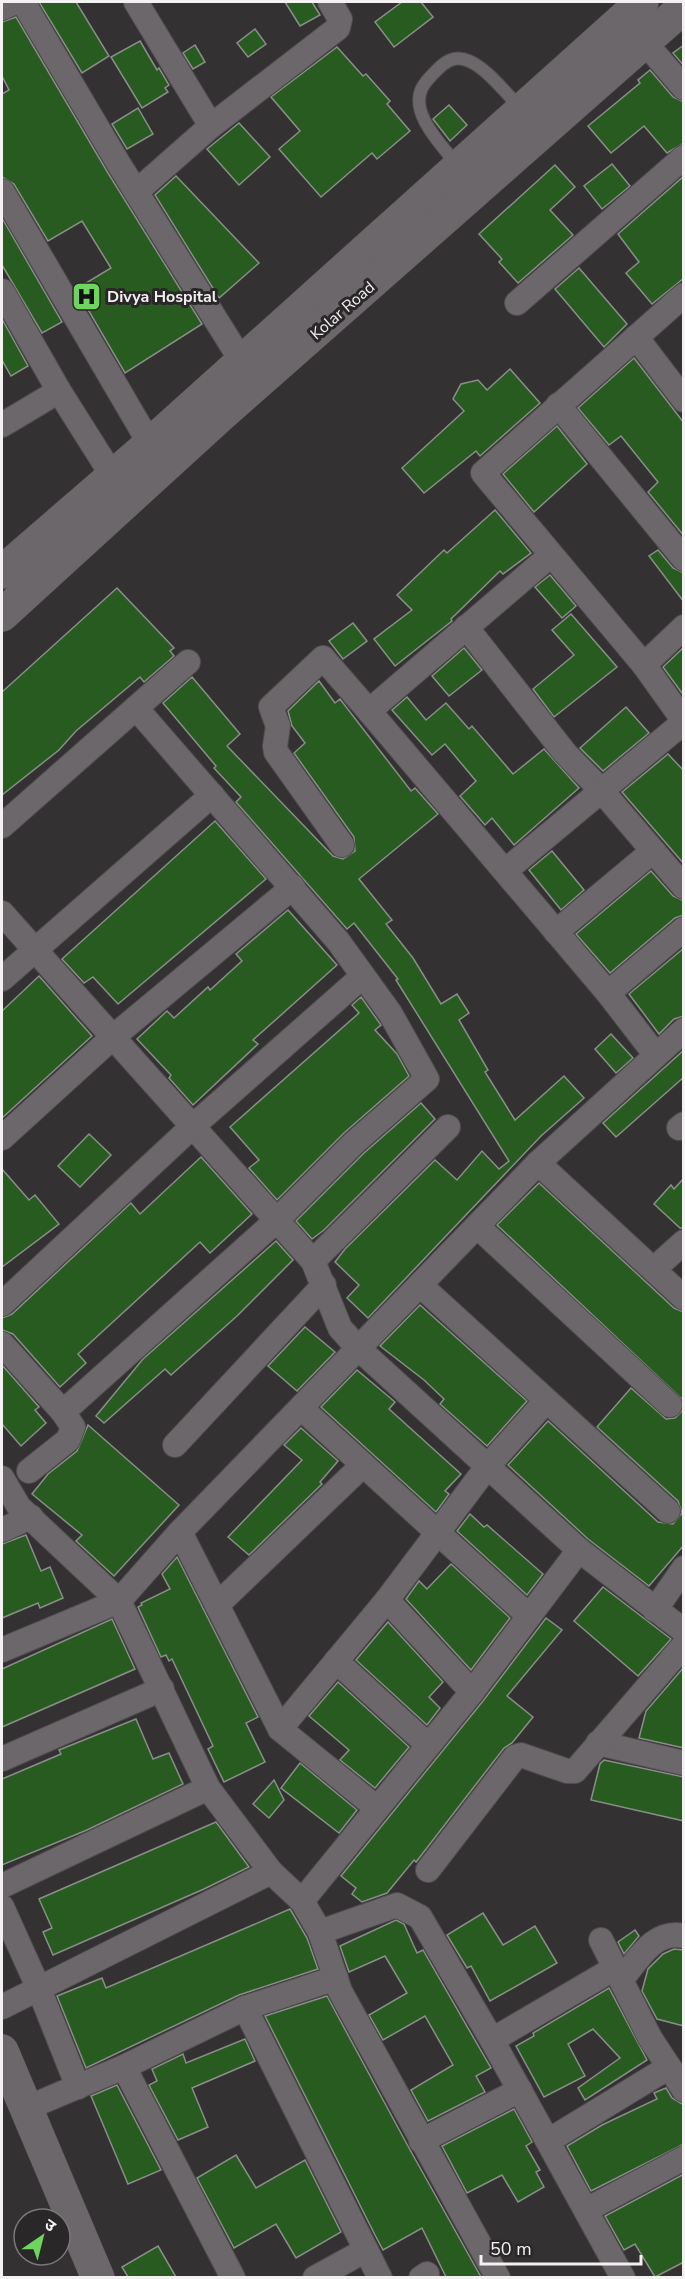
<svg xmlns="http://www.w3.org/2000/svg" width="685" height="2279" font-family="'Nunito Sans','Noto Sans Devanagari',sans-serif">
<rect width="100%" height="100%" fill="#343133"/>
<g fill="#275b1f" stroke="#8a8e8a" stroke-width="1.5">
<polygon points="39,2 76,2 109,56 82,73"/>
<polygon points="285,2 312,2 320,15 300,26"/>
<polygon points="402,2 421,2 433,17 394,47 375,22"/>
<polygon points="16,17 108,173 202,324 125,373 76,289 111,268 82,221 48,241 14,184 2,177 2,94 9,90 2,76 2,22"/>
<polygon points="255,29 266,44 248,57 237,43"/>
<polygon points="140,41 157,70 159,68 169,85 165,88 168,92 142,108 111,57"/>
<polygon points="195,45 205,62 193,69 183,53"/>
<polygon points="684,45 684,66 673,53"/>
<polygon points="337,47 363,76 366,74 390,101 387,104 410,131 377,159 372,153 321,197 279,149 300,131 271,97"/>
<polygon points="650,70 673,97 684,102 684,143 667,153 644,126 611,153 588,126 640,83 638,80"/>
<polygon points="449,105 467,125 450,141 433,119"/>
<polygon points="138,108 153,134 127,149 112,124"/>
<polygon points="239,123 270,157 239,185 207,149"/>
<polygon points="612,164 630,186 602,209 584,186"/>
<polygon points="555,165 575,187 550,210 573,235 518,283 499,262 502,259 479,234"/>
<polygon points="176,176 259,263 219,298 155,195"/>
<polygon points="684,176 684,278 652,304 626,273 639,262 618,234"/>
<polygon points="2,218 62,322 42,333 2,265"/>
<polygon points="579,268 627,324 604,347 555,289"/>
<polygon points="2,319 28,366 11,376 2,360"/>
<polygon points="634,358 684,423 684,536 648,492 658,482 621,436 609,445 578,408"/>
<polygon points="510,369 540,403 480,456 476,451 424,493 402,468 464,411 453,399 461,384 478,380 487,390"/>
<polygon points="557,426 587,464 534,512 503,474"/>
<polygon points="495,510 531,553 503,574 500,571 451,619 452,621 395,666 374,639 412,610 397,595 444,550 447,553"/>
<polygon points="658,550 673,568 684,573 684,602 649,556"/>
<polygon points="550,575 576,606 562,618 535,587"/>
<polygon points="117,588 174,648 170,651 174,656 144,682 140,677 76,731 59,750 2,795 2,692"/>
<polygon points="571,614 617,667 554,717 533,689 574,655 552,630"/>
<polygon points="353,623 367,641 343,659 329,641"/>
<polygon points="684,647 684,696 663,667"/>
<polygon points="464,648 482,670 449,696 432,676"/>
<polygon points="192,677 240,734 227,746 333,856 343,859 355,851 354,837 294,753 305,743 292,726 288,711 319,681 335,703 340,699 411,791 415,788 438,814 359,879 392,920 386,924 413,958 441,1004 457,994 469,1013 459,1020 488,1070 485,1072 515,1120 564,1076 584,1098 541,1136 368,1318 347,1298 359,1285 335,1262 345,1249 435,1160 457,1180 482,1151 499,1169 509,1161 396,980 398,979 354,923 347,929 236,802 241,797 214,768 216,766 163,703"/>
<polygon points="407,697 426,720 446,703 469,729 472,726 513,774 544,749 579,788 514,845 492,818 485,825 460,796 476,781 445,744 432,755 392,710"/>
<polygon points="626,707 649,733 603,771 580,748"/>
<polygon points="668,754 684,771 684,864 622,792"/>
<polygon points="215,821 266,879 118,1004 93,977 84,983 62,959"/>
<polygon points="552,851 584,890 561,910 529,870"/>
<polygon points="651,871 673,896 684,901 684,915 675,918 610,973 576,934"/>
<polygon points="288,910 337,965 253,1040 258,1044 193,1105 169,1078 171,1075 137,1039 167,1011 174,1018 208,987 210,990 242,961 236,954"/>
<polygon points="684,948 684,1016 674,1019 659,1034 629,994"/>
<polygon points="39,976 92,1036 2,1118 2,1011"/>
<polygon points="361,997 381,1025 375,1030 397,1054 409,1076 344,1133 277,1200 249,1168 259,1160 230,1127 359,1013 352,1005"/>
<polygon points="611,1034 633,1058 616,1073 595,1049"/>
<polygon points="684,1050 684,1077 616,1137 603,1123"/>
<polygon points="421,1103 435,1119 324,1230 312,1239 296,1221 364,1153"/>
<polygon points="89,1134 111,1155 80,1187 58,1166"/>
<polygon points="201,1157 252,1214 210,1253 200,1242 78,1354 86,1363 60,1387 13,1334 2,1330 2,1318 12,1314 131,1203 140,1214"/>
<polygon points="2,1169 29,1200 35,1195 59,1224 2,1267"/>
<polygon points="684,1178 684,1228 680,1228 654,1204 671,1185 674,1189"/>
<polygon points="539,1183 674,1308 684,1312 684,1401 497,1225"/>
<polygon points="276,1241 293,1260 237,1316 171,1375 165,1369 104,1423 96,1416 143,1359"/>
<polygon points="420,1305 527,1401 487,1446 440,1404 444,1399 424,1380 380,1346"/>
<polygon points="305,1327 335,1352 297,1391 268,1366"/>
<polygon points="2,1365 39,1407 35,1410 46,1423 21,1446 2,1424"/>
<polygon points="357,1370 395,1402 389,1409 461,1474 445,1491 449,1494 436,1512 321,1407"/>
<polygon points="631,1388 666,1419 675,1418 684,1409 684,1545 649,1586 588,1539 508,1465 548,1421 658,1522 673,1524 682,1513 678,1501 597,1427"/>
<polygon points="88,1425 179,1505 114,1576 76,1541 82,1535 32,1494 48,1474 77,1451"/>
<polygon points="301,1428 338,1461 320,1482 322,1484 249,1555 228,1537 302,1460 284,1445"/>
<polygon points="470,1514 484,1527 487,1525 543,1574 527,1595 457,1531"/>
<polygon points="26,1535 41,1571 50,1567 63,1598 40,1608 38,1603 2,1618 2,1544"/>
<polygon points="177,1557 258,1717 246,1723 265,1762 224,1782 208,1749 213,1746 172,1659 169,1661 166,1655 161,1657 138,1607 142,1605 141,1603 170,1589 162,1574"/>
<polygon points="451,1564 510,1618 471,1670 406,1599 419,1581 427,1589"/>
<polygon points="603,1587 671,1639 638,1676 574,1621"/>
<polygon points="546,1618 562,1630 507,1696 533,1717 512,1743 504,1748 416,1862 414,1860 387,1893 362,1902 352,1894 356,1888 341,1876 483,1701"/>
<polygon points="112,1619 135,1669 2,1727 2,1669"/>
<polygon points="388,1622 443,1682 429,1697 440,1708 427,1725 356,1660"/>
<polygon points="684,1667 684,1748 639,1738 646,1711"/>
<polygon points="338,1682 409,1747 375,1788 340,1760 349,1750 309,1716"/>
<polygon points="136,1719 153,1759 169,1753 183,1784 87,1830 2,1865 2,1779 61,1754 59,1750"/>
<polygon points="604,1760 684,1777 684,1821 591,1800 600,1764"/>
<polygon points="300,1763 357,1810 339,1833 281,1788"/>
<polygon points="274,1780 284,1800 269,1818 253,1804"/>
<polygon points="216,1822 249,1867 204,1889 53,1955 43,1932 52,1928 39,1899"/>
<polygon points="290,1909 307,1938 318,1969 239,1995 86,2068 57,1996 102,1978 106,1988"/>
<polygon points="483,1913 503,1945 535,1926 557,1963 490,2001 471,1966 467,1968 447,1935"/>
<polygon points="396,1920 404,1924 417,1953 423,1950 491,2068 476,2076 485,2092 428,2121 411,2090 453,2065 425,2016 383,2040 369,2015 407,1993 385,1956 349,1972 340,1946"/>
<polygon points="635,1930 639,1936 624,1954 618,1942"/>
<polygon points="674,1949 684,1950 684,2026 657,2019 642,1991 648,1969 663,1954"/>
<polygon points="609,1988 647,2060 585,2100 578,2088 620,2058 593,2029 568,2044 585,2076 544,2097 516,2046 534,2036 533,2033"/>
<polygon points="327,1996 409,2148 481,2277 446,2277 422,2228 383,2250 375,2235 265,2016"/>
<polygon points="245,2039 255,2061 192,2088 208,2127 178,2140 149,2085 157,2081 152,2069 183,2054 186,2063"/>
<polygon points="117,2085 161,2170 128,2184 91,2096"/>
<polygon points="666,2088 672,2098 684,2105 684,2144 591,2191 567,2146 602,2125 657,2099 654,2093"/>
<polygon points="514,2109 532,2142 526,2146 540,2170 536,2172 544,2187 518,2202 502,2175 467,2193 442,2146"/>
<polygon points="236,2155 256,2188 305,2160 341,2232 296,2258 276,2224 234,2248 197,2178"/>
<polygon points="684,2174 684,2262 655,2277 635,2244 624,2250 605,2216"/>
<polygon points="158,2246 176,2277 128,2277 122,2267"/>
</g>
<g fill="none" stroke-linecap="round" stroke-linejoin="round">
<defs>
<path id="lane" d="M457,165C443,146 409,114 422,88C426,80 433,74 440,67C449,59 457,56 469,61C488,69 506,94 521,108"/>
<g id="street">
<polyline points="23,2 120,166 241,360"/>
<polyline points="136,2 211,126"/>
<polyline points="2,8 15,2"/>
<polyline points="635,31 684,88"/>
<polyline points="2,191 150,444"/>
<polyline points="136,192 211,126 338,28 340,19 330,2"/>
<polyline points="2,291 59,391 112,475"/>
<polyline points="684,295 483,473 644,665 684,721"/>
<polyline points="517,303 684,157"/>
<polyline points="636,337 684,400"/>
<polyline points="558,405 684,559"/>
<polyline points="2,425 59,391"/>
<polyline points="551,555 369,711 608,993 655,1054"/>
<polyline points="466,627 565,753 601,790 684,887"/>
<polyline points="644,665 684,627"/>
<polyline points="2,826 188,662"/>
<polyline points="342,845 276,752 275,746 278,726 271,707 323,658 369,711"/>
<polyline points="505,871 684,722"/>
<polyline points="2,913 313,1261 340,1328 358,1348 579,1550 684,1631"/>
<polyline points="556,932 653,851"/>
<polyline points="2,979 212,795"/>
<polyline points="608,993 684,929"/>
<polyline points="679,1128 684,1124"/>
<polyline points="2,1138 113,1037 293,887"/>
<polyline points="538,1163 684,1298"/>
<polyline points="478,1227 670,1405"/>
<polyline points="313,1261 448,1127"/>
<polyline points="654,1269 684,1242"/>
<polyline points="420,1285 668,1511"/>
<polyline points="2,1304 193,1126 363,976"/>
<polyline points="2,1344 63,1412 277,1220 354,1143 427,1079 390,1013 338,941 136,708"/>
<polyline points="301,1408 529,1616"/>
<polyline points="175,1445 324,1285"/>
<polyline points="29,1471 68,1440 73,1427 63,1412"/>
<polyline points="2,1478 19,1507 119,1601 208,1788 271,1872 302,1901 320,1932 340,1991 498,2278"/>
<polyline points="2,1530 31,1517"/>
<polyline points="180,1532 280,1729 377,1808"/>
<polyline points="387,1600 472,1692"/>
<polyline points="217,1605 363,1465"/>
<polyline points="655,1610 684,1568"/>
<polyline points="2,1650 119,1601 180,1532 538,1163 684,1030"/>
<polyline points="336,1661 428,1745"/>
<polyline points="280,1729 387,1600 487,1467 546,1401"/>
<polyline points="598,1743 684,1763"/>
<polyline points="2,1759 162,1689"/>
<polyline points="428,1870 515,1757 521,1755 567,1771 575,1771 684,1645"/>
<polyline points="2,1886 208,1788"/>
<polyline points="302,1901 472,1692 579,1550"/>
<polyline points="2,1907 39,1989 78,2087"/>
<polyline points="320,1932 397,1905 420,1917 492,2040 623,2278"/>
<polyline points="601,1940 650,2038 684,2090"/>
<path d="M621,1980C638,1960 654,1929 684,1936"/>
<polyline points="2,2007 271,1872"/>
<polyline points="245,2008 380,2278"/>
<polyline points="492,2040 615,1968"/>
<polyline points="124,2067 233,2278"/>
<polyline points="27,2108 124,2067 245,2008 336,1978"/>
<polyline points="421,2141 520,2090"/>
<polyline points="548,2141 669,2067"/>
<polyline points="586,2210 684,2158"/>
<polyline points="315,2278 366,2250"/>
<polyline points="421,2278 427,2274"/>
</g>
<g id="secondary">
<polyline points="2,572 150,444 642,2"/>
<polyline points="2,615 221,415 684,7"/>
<polyline points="2,2051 98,2278"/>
</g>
</defs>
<use href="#lane" stroke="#504d4f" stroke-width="14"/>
<use href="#street" stroke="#504d4f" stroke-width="26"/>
<use href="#secondary" stroke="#504d4f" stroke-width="34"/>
<use href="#lane" stroke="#6c676a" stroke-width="12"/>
<use href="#street" stroke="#6c676a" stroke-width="24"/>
<use href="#secondary" stroke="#6c676a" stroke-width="33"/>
</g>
<defs>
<symbol id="hospital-square" viewBox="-11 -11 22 22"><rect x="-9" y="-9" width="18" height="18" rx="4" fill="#6fd35f" stroke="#2a2729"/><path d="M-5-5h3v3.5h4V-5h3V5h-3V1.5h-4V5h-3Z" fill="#111"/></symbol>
</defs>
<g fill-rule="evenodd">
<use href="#hospital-square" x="70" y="280" width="33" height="33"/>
</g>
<g text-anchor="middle" stroke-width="6" stroke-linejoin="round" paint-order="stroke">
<g font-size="16" font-weight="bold" fill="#f4f1f2" stroke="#2a2729" text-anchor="start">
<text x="107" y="302">Divya Hospital</text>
</g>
<g font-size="16" fill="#f4f1f2" stroke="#2a2729">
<text transform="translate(342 310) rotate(-41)" y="6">Kolar Road</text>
</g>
</g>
<rect width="685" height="2279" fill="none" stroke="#f4f1f2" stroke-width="6"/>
<g transform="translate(42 2237) rotate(35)"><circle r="28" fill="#2a2729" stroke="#7b7879" stroke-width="1.5"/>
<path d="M0-4.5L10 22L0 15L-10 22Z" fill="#6fd35f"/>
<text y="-9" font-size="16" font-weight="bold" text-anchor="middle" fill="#f4f1f2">उ</text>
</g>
<path d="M481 2255v9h160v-9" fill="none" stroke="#f4f1f2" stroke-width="3"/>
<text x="490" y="2255" font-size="18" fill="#f4f1f2" stroke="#2a2729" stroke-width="4.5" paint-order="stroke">50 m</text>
</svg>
